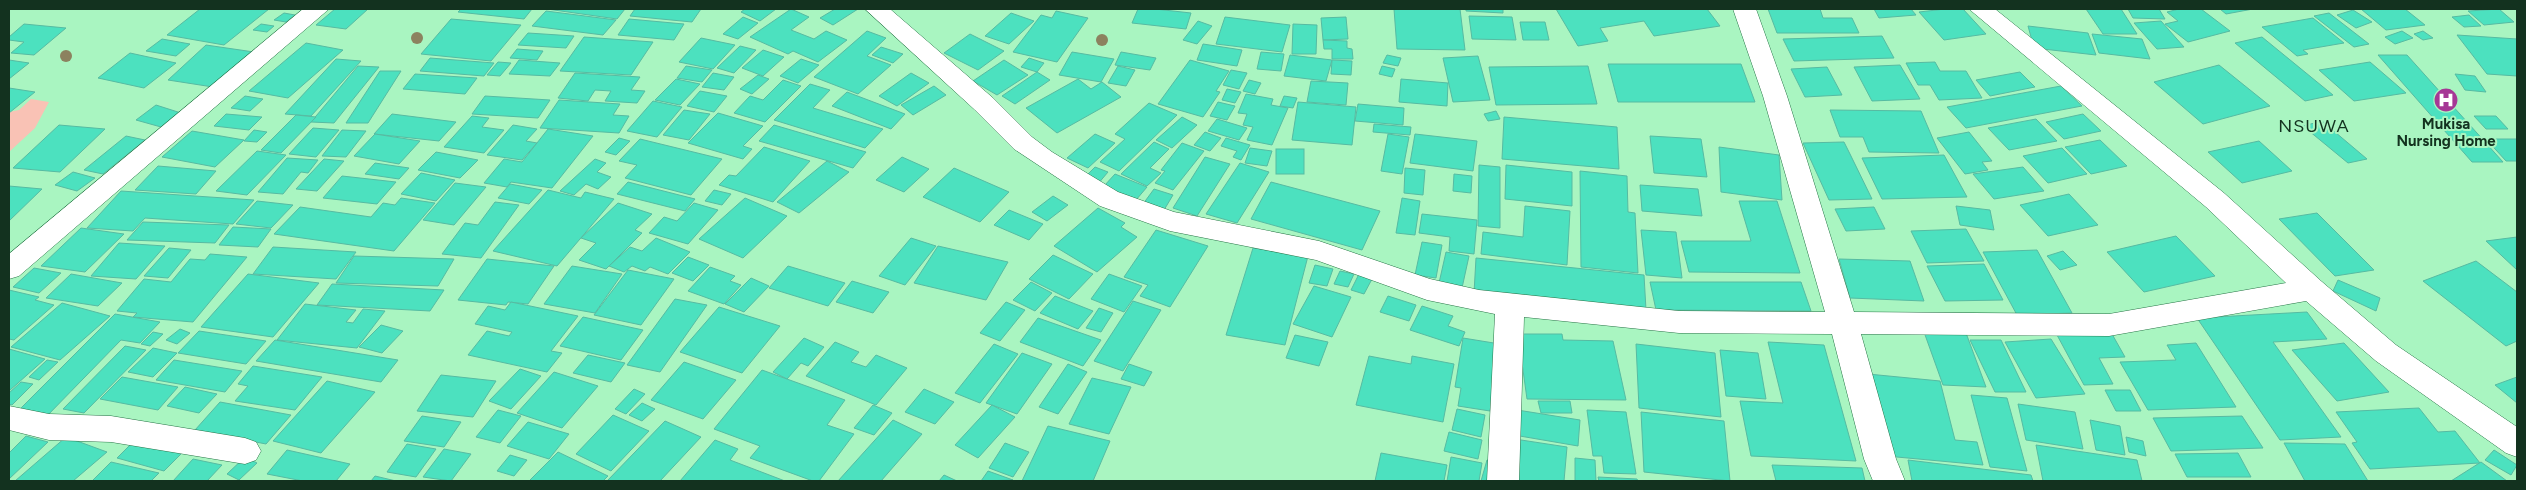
<svg xmlns="http://www.w3.org/2000/svg" width="2526" height="490" font-family="Figtree,sans-serif">
<rect width="100%" height="100%" fill="#a9f5c1"/>
<polygon fill="#f9c2b5" points="31,99 49,102 35,128 9,152 9,112 19,110"/>
<g fill="#4ce1bf" stroke="#56bba2">
<polygon points="200,9 269,9 224,45 167,35"/>
<polygon points="335,9 368,9 346,29 316,25"/>
<polygon points="461,9 532,9 524,19 458,12"/>
<polygon points="547,9 625,9 617,19"/>
<polygon points="635,9 701,9 692,22 630,16"/>
<polygon points="745,9 776,9 760,21 741,12"/>
<polygon points="791,9 809,17 791,30 814,39 826,31 847,40 818,62 793,51 788,54 750,37"/>
<polygon points="835,9 858,9 833,25 820,18"/>
<polygon points="1138,9 1155,9 1191,13 1186,29 1132,23"/>
<polygon points="1394,9 1460,9 1465,50 1397,49"/>
<polygon points="1466,9 1503,9 1503,13 1466,11"/>
<polygon points="1556,9 1707,9 1720,26 1654,36 1644,21 1600,28 1608,41 1578,46"/>
<polygon points="1768,9 1820,9 1823,18 1852,18 1859,33 1777,33"/>
<polygon points="1874,9 1911,9 1916,15 1879,18"/>
<polygon points="1945,9 1963,9 1986,34 1944,40 1919,12"/>
<polygon points="2086,9 2121,9 2137,34 2103,34"/>
<polygon points="2128,9 2159,9 2165,19 2133,18"/>
<polygon points="2179,9 2201,9 2230,31 2188,42 2165,24 2178,21 2167,12"/>
<polygon points="2220,9 2253,9 2226,14"/>
<polygon points="2361,9 2405,9 2425,25 2386,30"/>
<polygon points="2499,9 2514,22 2484,25 2468,11"/>
<polygon points="2353,10 2372,22 2356,28 2337,15"/>
<polygon points="546,11 616,20 603,35 532,26"/>
<polygon points="1056,11 1088,18 1057,62 1013,52 1041,15 1052,18"/>
<polygon points="284,13 295,15 286,22 274,20"/>
<polygon points="1011,13 1034,21 1009,44 985,36"/>
<polygon points="2329,13 2369,44 2354,47 2314,16"/>
<polygon points="2469,15 2481,26 2464,27 2452,17"/>
<polygon points="1469,16 1512,17 1516,40 1472,39"/>
<polygon points="743,17 758,23 738,39 723,34"/>
<polygon points="1225,17 1290,25 1282,52 1216,44"/>
<polygon points="1346,17 1348,39 1323,40 1321,18"/>
<polygon points="2313,18 2344,43 2303,50 2308,54 2297,56 2262,27"/>
<polygon points="451,19 521,25 491,61 421,54"/>
<polygon points="629,19 684,24 674,40 618,35"/>
<polygon points="1198,21 1212,26 1197,44 1183,40"/>
<polygon points="2161,21 2184,47 2157,49 2134,23"/>
<polygon points="1520,22 1545,22 1549,40 1523,40"/>
<polygon points="24,24 66,28 34,55 11,53 24,42 9,40 9,37"/>
<polygon points="261,24 274,26 267,32 253,30"/>
<polygon points="1293,24 1317,25 1316,54 1292,54"/>
<polygon points="2028,26 2088,33 2096,55 2034,48"/>
<polygon points="867,31 886,38 867,56 891,65 858,94 814,77"/>
<polygon points="2402,31 2413,38 2395,44 2385,37"/>
<polygon points="2423,31 2433,38 2423,40 2414,34"/>
<polygon points="528,33 574,36 566,48 518,45"/>
<polygon points="970,34 1004,51 978,70 944,53"/>
<polygon points="2092,34 2142,39 2150,59 2099,53"/>
<polygon points="2457,35 2517,39 2517,76 2487,74"/>
<polygon points="1882,36 1894,58 1794,61 1783,39"/>
<polygon points="584,37 653,42 631,75 560,71"/>
<polygon points="2262,37 2333,95 2305,101 2235,43"/>
<polygon points="701,38 735,45 713,69 679,62"/>
<polygon points="162,39 190,44 176,56 146,51"/>
<polygon points="1323,40 1347,41 1347,48 1352,49 1353,59 1332,59 1332,49 1324,49"/>
<polygon points="306,43 343,50 288,98 249,91"/>
<polygon points="1203,44 1242,50 1237,66 1197,60"/>
<polygon points="206,45 254,52 213,87 168,80"/>
<polygon points="740,46 756,50 734,73 717,68"/>
<polygon points="881,47 903,54 893,63 872,55"/>
<polygon points="517,49 543,51 537,60 510,58"/>
<polygon points="763,50 784,57 763,76 742,68"/>
<polygon points="1072,52 1114,59 1101,82 1059,75"/>
<polygon points="1121,52 1156,58 1150,70 1115,65"/>
<polygon points="1261,52 1284,54 1281,71 1257,69"/>
<polygon points="130,53 176,63 144,88 98,78"/>
<polygon points="1290,55 1332,60 1326,81 1284,76"/>
<polygon points="1387,55 1401,58 1398,66 1383,63"/>
<polygon points="2378,55 2407,55 2503,162 2472,162"/>
<polygon points="1478,56 1490,100 1453,102 1443,58"/>
<polygon points="430,58 494,63 484,76 420,71"/>
<polygon points="1029,58 1044,63 1037,72 1021,67"/>
<polygon points="336,59 361,61 311,116 285,114"/>
<polygon points="801,59 819,65 798,83 780,76"/>
<polygon points="9,60 29,63 9,79"/>
<polygon points="519,60 560,63 550,76 509,74"/>
<polygon points="1004,60 1028,75 997,95 973,81"/>
<polygon points="1190,60 1229,71 1216,91 1220,92 1203,117 1158,104"/>
<polygon points="1332,60 1352,61 1351,75 1331,74"/>
<polygon points="498,62 511,63 500,76 487,75"/>
<polygon points="1935,62 1940,71 1966,71 1982,98 1939,100 1930,85 1918,85 1906,63"/>
<polygon points="2370,62 2406,93 2354,101 2319,70"/>
<polygon points="1608,64 1741,64 1755,102 1618,102"/>
<polygon points="1900,65 1920,99 1872,101 1854,67"/>
<polygon points="2219,65 2270,106 2203,124 2154,82"/>
<polygon points="358,66 379,67 334,123 311,122"/>
<polygon points="686,66 712,70 702,82 677,78"/>
<polygon points="1118,66 1135,70 1126,86 1108,83"/>
<polygon points="1382,66 1395,69 1392,77 1379,74"/>
<polygon points="1588,66 1597,104 1496,105 1489,67"/>
<polygon points="1827,67 1842,95 1805,97 1791,69"/>
<polygon points="1231,70 1247,73 1239,89 1223,85"/>
<polygon points="380,71 401,71 368,123 346,123"/>
<polygon points="1037,72 1050,80 1015,104 1002,96"/>
<polygon points="2020,72 2035,87 1990,96 1976,80"/>
<polygon points="575,73 640,77 631,90 645,91 637,103 605,101 611,91 595,90 588,101 558,98"/>
<polygon points="713,73 734,77 724,90 702,87"/>
<polygon points="911,73 929,83 897,106 879,96"/>
<polygon points="415,74 477,78 465,94 403,89"/>
<polygon points="2455,74 2475,76 2486,92 2465,90"/>
<polygon points="758,75 769,79 752,94 740,89"/>
<polygon points="676,79 700,84 680,105 655,100"/>
<polygon points="1078,79 1091,89 1102,82 1121,97 1057,133 1026,108"/>
<polygon points="1401,79 1448,83 1447,106 1399,102"/>
<polygon points="783,80 801,86 765,122 734,113 750,96 763,100"/>
<polygon points="1249,80 1261,83 1255,94 1243,91"/>
<polygon points="1311,81 1348,83 1346,105 1307,102"/>
<polygon points="810,84 830,90 813,108 883,129 865,148 774,120"/>
<polygon points="934,86 946,95 913,115 901,105"/>
<polygon points="2061,86 2082,106 1966,128 1947,107"/>
<polygon points="9,88 35,92 9,113"/>
<polygon points="1227,89 1241,92 1235,103 1222,100"/>
<polygon points="700,91 727,96 714,112 687,106"/>
<polygon points="847,92 905,114 891,129 832,106"/>
<polygon points="1246,94 1273,99 1271,105 1288,108 1272,145 1247,140 1253,127 1243,125 1247,114 1238,113"/>
<polygon points="245,96 263,99 250,111 231,108"/>
<polygon points="485,96 550,100 538,118 472,114"/>
<polygon points="1284,96 1297,98 1293,108 1280,106"/>
<polygon points="559,100 620,104 613,115 629,116 619,133 540,128"/>
<polygon points="653,101 682,107 657,137 627,131"/>
<polygon points="1218,102 1235,106 1227,120 1210,116"/>
<polygon points="1298,102 1356,107 1352,145 1292,140"/>
<polygon points="1149,103 1177,115 1119,171 1100,162 1125,139 1115,134"/>
<polygon points="1358,104 1404,108 1403,125 1355,121"/>
<polygon points="156,105 181,113 161,127 136,120"/>
<polygon points="684,110 710,114 689,140 663,135"/>
<polygon points="1830,110 1921,111 1939,153 1869,152 1863,137 1840,137"/>
<polygon points="1496,111 1500,119 1488,121 1484,114"/>
<polygon points="718,113 763,126 743,146 752,149 743,159 688,143"/>
<polygon points="226,114 262,117 249,130 214,126"/>
<polygon points="392,114 456,122 439,141 374,134"/>
<polygon points="2083,114 2101,131 2064,139 2046,122"/>
<polygon points="296,115 316,117 281,153 261,150"/>
<polygon points="472,116 489,118 482,127 504,130 484,153 444,147"/>
<polygon points="2474,116 2496,116 2508,129 2486,129"/>
<polygon points="1182,117 1197,125 1172,148 1156,140"/>
<polygon points="1504,117 1617,127 1619,169 1502,159"/>
<polygon points="1217,119 1247,128 1239,140 1208,131"/>
<polygon points="2036,119 2057,141 2009,150 1988,128"/>
<polygon points="2322,121 2367,159 2348,163 2303,126"/>
<polygon points="1374,124 1411,127 1410,135 1373,132"/>
<polygon points="59,125 105,129 60,172 13,168"/>
<polygon points="513,125 537,129 526,141 537,143 522,160 487,155"/>
<polygon points="774,125 866,152 853,168 759,141"/>
<polygon points="313,128 339,130 316,157 289,154"/>
<polygon points="548,129 593,136 552,188 511,182 507,187 484,183 504,159 522,162"/>
<polygon points="254,130 267,132 257,142 244,141"/>
<polygon points="342,130 366,131 346,157 322,156"/>
<polygon points="192,131 244,140 215,167 162,157"/>
<polygon points="1205,132 1221,138 1210,151 1194,145"/>
<polygon points="1969,132 1992,161 1982,162 1988,170 1965,174 1937,138"/>
<polygon points="375,134 420,141 399,164 354,156"/>
<polygon points="1095,134 1115,143 1088,168 1067,158"/>
<polygon points="1388,134 1409,137 1402,174 1381,171"/>
<polygon points="1415,134 1477,141 1473,171 1410,163"/>
<polygon points="126,136 145,140 103,174 84,170"/>
<polygon points="1650,136 1701,139 1707,177 1654,173"/>
<polygon points="619,138 630,141 616,155 605,152"/>
<polygon points="1226,138 1250,145 1241,160 1233,157 1237,151 1221,146"/>
<polygon points="640,139 722,159 691,195 625,178 637,165 619,161"/>
<polygon points="2486,139 2517,139 2517,161 2506,161"/>
<polygon points="2100,140 2127,166 2091,174 2065,147"/>
<polygon points="2259,141 2292,171 2242,183 2208,152"/>
<polygon points="1154,142 1169,149 1150,168 1161,173 1147,186 1121,174"/>
<polygon points="1844,142 1850,154 1872,199 1829,200 1803,143"/>
<polygon points="1182,143 1204,151 1173,190 1155,183 1165,171 1161,170"/>
<polygon points="764,147 810,161 773,202 719,185 729,175 736,176"/>
<polygon points="1719,147 1779,155 1782,200 1721,192"/>
<polygon points="1250,148 1272,151 1267,166 1245,163"/>
<polygon points="2062,148 2087,174 2048,183 2023,156"/>
<rect x="1276" y="149" width="28" height="25"/>
<polygon points="257,151 286,155 247,195 216,191"/>
<polygon points="436,152 478,160 460,178 418,170"/>
<polygon points="1944,155 1967,197 1882,199 1862,158"/>
<polygon points="902,157 929,169 904,192 876,180"/>
<polygon points="1205,157 1230,164 1197,216 1173,208"/>
<polygon points="287,158 318,160 308,173 301,172 283,194 258,192"/>
<polygon points="324,159 344,161 317,191 296,189"/>
<polygon points="595,159 606,163 597,172 611,177 598,189 586,184 574,195 560,191"/>
<polygon points="827,161 849,172 799,213 777,202"/>
<polygon points="375,163 409,168 399,179 365,174"/>
<polygon points="1240,163 1269,172 1237,223 1206,214"/>
<polygon points="1479,165 1500,167 1500,228 1478,226"/>
<polygon points="1506,165 1572,172 1572,206 1505,199"/>
<polygon points="158,166 216,171 196,194 135,190"/>
<polygon points="1095,167 1108,172 1097,185 1083,179"/>
<polygon points="2023,167 2044,191 1994,199 1973,174"/>
<polygon points="954,168 1009,192 980,222 923,197"/>
<polygon points="1405,168 1425,170 1423,195 1404,193"/>
<polygon points="1580,171 1627,176 1628,212 1635,213 1638,273 1581,267"/>
<polygon points="73,172 95,178 77,191 55,185"/>
<polygon points="421,173 455,180 436,201 401,194"/>
<polygon points="1115,174 1147,187 1136,200 1104,186"/>
<polygon points="1454,174 1472,176 1471,193 1453,191"/>
<polygon points="342,176 396,182 377,204 323,198"/>
<polygon points="628,182 695,199 685,211 617,194"/>
<polygon points="1271,182 1380,211 1362,250 1251,219"/>
<polygon points="455,183 486,187 454,225 423,220"/>
<polygon points="510,184 542,190 529,204 498,198"/>
<polygon points="1640,185 1698,189 1702,216 1642,211"/>
<polygon points="9,186 42,189 9,221"/>
<polygon points="1154,189 1173,195 1164,210 1143,204"/>
<polygon points="548,190 581,198 585,192 614,199 557,266 493,251"/>
<polygon points="714,190 731,194 722,205 705,201"/>
<polygon points="121,191 254,200 233,224 145,218 133,231 87,228"/>
<polygon points="2069,194 2098,225 2048,236 2020,205"/>
<polygon points="1053,196 1068,205 1047,221 1032,212"/>
<polygon points="401,198 435,203 394,251 274,234 300,207 371,217 383,203 395,205"/>
<polygon points="745,198 787,216 743,258 699,239"/>
<polygon points="1402,198 1420,201 1415,235 1396,233"/>
<polygon points="257,201 293,205 271,228 236,224"/>
<polygon points="1739,201 1777,201 1800,273 1689,272 1681,241 1751,241"/>
<polygon points="495,202 519,205 481,258 442,254 465,223 478,225"/>
<polygon points="618,203 652,214 635,230 642,233 606,269 579,260 596,243 581,238"/>
<polygon points="694,203 718,210 688,244 649,233 664,217 677,221"/>
<polygon points="1525,206 1570,211 1567,265 1481,254 1483,232 1523,237"/>
<polygon points="1956,206 1990,210 1994,230 1960,225"/>
<polygon points="1874,207 1885,229 1846,231 1835,209"/>
<polygon points="1098,208 1125,223 1121,227 1137,237 1097,272 1054,246"/>
<polygon points="1009,210 1043,224 1029,240 994,225"/>
<polygon points="2317,213 2374,270 2335,276 2279,219"/>
<polygon points="1422,214 1477,220 1474,254 1449,251 1450,237 1419,233"/>
<polygon points="143,222 229,225 215,243 127,240"/>
<polygon points="233,227 271,229 258,247 219,245"/>
<polygon points="81,228 124,234 85,272 41,266"/>
<polygon points="1966,229 1984,261 1927,263 1911,231"/>
<polygon points="1156,230 1208,246 1170,307 1140,296 1148,285 1124,277"/>
<polygon points="1641,230 1676,232 1682,278 1646,275"/>
<polygon points="2176,236 2215,276 2144,292 2107,252"/>
<polygon points="2517,237 2517,270 2486,241"/>
<polygon points="656,238 690,252 668,274 650,267 645,271 632,266 624,272 609,266 630,247 642,251"/>
<polygon points="911,238 936,246 905,285 879,276"/>
<polygon points="1422,242 1442,245 1436,278 1415,275"/>
<polygon points="119,243 165,246 136,279 91,276"/>
<polygon points="938,246 1008,262 986,300 914,283"/>
<polygon points="273,247 356,252 336,279 253,274"/>
<polygon points="169,248 191,250 168,278 144,276"/>
<polygon points="1253,248 1308,256 1285,345 1226,335"/>
<polygon points="2037,250 2072,313 2017,315 1983,252"/>
<polygon points="2063,251 2077,265 2060,270 2047,256"/>
<polygon points="1446,252 1469,256 1462,288 1439,283"/>
<polygon points="210,254 247,257 193,322 133,317 137,313 117,311 144,279 171,282 190,259 205,260"/>
<polygon points="1053,255 1093,274 1069,299 1029,279"/>
<polygon points="354,256 454,259 438,286 336,283"/>
<polygon points="688,257 709,265 693,281 672,273"/>
<polygon points="1476,258 1644,275 1646,310 1474,293"/>
<polygon points="487,259 554,266 528,304 508,302 506,305 458,300"/>
<polygon points="1839,259 1910,261 1924,301 1850,298"/>
<polygon points="2476,261 2517,292 2517,341 2506,346 2423,281"/>
<polygon points="1984,264 2003,300 1945,301 1927,266"/>
<polygon points="1315,265 1333,269 1327,286 1309,283"/>
<polygon points="572,266 622,274 595,313 544,304"/>
<polygon points="788,266 845,283 828,306 769,288"/>
<polygon points="710,267 735,276 730,281 741,285 724,304 688,291"/>
<polygon points="34,268 61,273 39,293 13,287"/>
<polygon points="628,270 674,279 641,325 594,315"/>
<polygon points="1340,271 1354,274 1348,287 1334,284"/>
<polygon points="71,274 122,283 98,306 46,298"/>
<polygon points="248,274 319,283 273,337 201,327"/>
<polygon points="1109,274 1142,286 1124,312 1091,299"/>
<polygon points="1359,274 1372,279 1364,294 1351,290"/>
<polygon points="751,278 769,286 744,312 725,304"/>
<polygon points="2338,280 2380,298 2376,311 2333,291"/>
<polygon points="852,281 889,292 873,313 836,302"/>
<polygon points="1031,282 1052,293 1035,311 1013,300"/>
<polygon points="1650,282 1801,282 1811,311 1656,310"/>
<polygon points="332,284 444,290 430,311 317,305"/>
<polygon points="1314,286 1351,297 1332,337 1293,324"/>
<polygon points="9,290 39,297 35,300 54,305 14,340 9,339"/>
<polygon points="1055,296 1093,311 1078,329 1040,313"/>
<polygon points="1388,296 1416,305 1409,321 1380,312"/>
<polygon points="675,299 707,305 660,372 627,365"/>
<polygon points="1133,301 1161,310 1123,371 1094,361"/>
<polygon points="511,302 578,316 551,351 562,353 547,372 468,355 487,331 509,336 512,332 475,324 488,306 505,310"/>
<polygon points="1006,302 1025,310 1000,341 980,333"/>
<polygon points="62,303 110,316 60,360 11,347"/>
<polygon points="305,304 356,310 346,322 353,323 363,309 385,311 357,348 277,340"/>
<polygon points="1422,306 1453,316 1448,326 1465,332 1459,346 1410,330"/>
<polygon points="719,307 780,326 742,373 680,352"/>
<polygon points="1099,308 1113,313 1101,332 1086,328"/>
<polygon points="2307,312 2327,339 2273,342 2341,437 2280,440 2197,318"/>
<polygon points="115,314 160,322 140,343 121,340 44,419 15,414"/>
<polygon points="583,317 643,330 621,360 560,346"/>
<polygon points="1038,318 1101,340 1083,366 1020,342"/>
<polygon points="381,325 403,331 382,353 359,347"/>
<polygon points="180,329 190,333 177,344 166,340"/>
<polygon points="199,331 266,341 246,364 178,353"/>
<polygon points="153,332 163,334 150,346 141,344"/>
<polygon points="1924,332 1966,333 1986,387 1943,385"/>
<polygon points="1518,334 1562,334 1563,340 1613,341 1626,400 1527,399"/>
<polygon points="2112,334 2125,357 2099,358 2113,384 2084,385 2057,335"/>
<polygon points="1295,335 1328,342 1319,366 1286,358"/>
<polygon points="804,338 824,347 808,366 801,363 787,379 773,372"/>
<polygon points="1463,338 1500,344 1490,411 1458,406 1461,388 1455,387"/>
<polygon points="2051,339 2085,394 2036,398 2005,342"/>
<polygon points="275,340 398,360 381,382 256,361"/>
<polygon points="1970,340 2001,340 2026,392 1995,392"/>
<polygon points="835,342 859,352 851,362 866,367 876,355 907,368 876,405 806,376"/>
<polygon points="1768,342 1824,345 1856,461 1751,456 1740,401 1783,403"/>
<polygon points="2196,343 2236,407 2148,410 2120,362 2176,360 2167,345"/>
<polygon points="2344,343 2389,392 2337,401 2292,350"/>
<polygon points="994,344 1018,354 980,403 955,393"/>
<polygon points="1636,344 1715,353 1721,417 1639,408"/>
<polygon points="125,346 146,350 84,413 63,409"/>
<polygon points="153,348 177,353 153,377 128,372"/>
<polygon points="9,349 45,359 9,391"/>
<polygon points="1720,350 1758,353 1766,399 1726,396"/>
<polygon points="1022,353 1052,364 1017,414 986,403"/>
<polygon points="588,355 625,363 611,382 573,373"/>
<polygon points="1369,356 1411,364 1412,356 1454,364 1443,422 1356,405"/>
<polygon points="47,360 58,362 39,380 29,377"/>
<polygon points="174,360 242,371 225,392 156,380"/>
<polygon points="684,362 736,380 703,419 651,400"/>
<polygon points="1068,364 1087,372 1058,414 1039,407"/>
<polygon points="1129,364 1152,372 1144,386 1121,379"/>
<polygon points="253,366 322,377 295,410 235,401 248,386 238,384"/>
<polygon points="520,369 541,376 511,409 489,401"/>
<polygon points="762,370 845,400 827,425 854,434 819,481 813,481 750,458 760,446 714,429"/>
<polygon points="554,372 598,386 562,428 517,413"/>
<polygon points="1868,374 1940,381 1955,440 1977,442 1983,465 1886,456"/>
<polygon points="441,375 496,381 473,417 417,411"/>
<polygon points="122,377 178,387 158,410 100,399"/>
<polygon points="2517,377 2517,403 2495,385"/>
<polygon points="1092,378 1131,387 1109,434 1069,424"/>
<polygon points="327,381 375,392 321,453 273,441"/>
<polygon points="21,382 33,384 12,405 9,404 9,393"/>
<polygon points="185,387 217,394 199,413 167,406"/>
<polygon points="634,389 645,394 626,414 615,409"/>
<polygon points="924,389 954,402 935,424 905,412"/>
<polygon points="2105,390 2130,390 2141,411 2116,411"/>
<polygon points="1971,395 2007,398 2027,471 1990,467"/>
<polygon points="1538,401 1570,401 1572,413 1541,413"/>
<polygon points="220,402 291,415 266,444 195,430"/>
<polygon points="642,403 655,409 642,421 629,415"/>
<polygon points="2018,404 2075,412 2083,449 2026,440"/>
<polygon points="873,405 892,413 874,435 854,428"/>
<polygon points="992,405 1015,417 978,458 955,445"/>
<polygon points="2419,408 2438,432 2455,431 2480,463 2370,469 2352,443 2357,442 2336,412"/>
<polygon points="1457,409 1485,415 1481,437 1452,430"/>
<polygon points="1511,409 1580,420 1578,446 1508,434"/>
<polygon points="498,410 521,416 500,443 476,437"/>
<polygon points="1587,410 1626,412 1636,474 1604,473 1602,456 1593,456"/>
<polygon points="1641,412 1724,421 1730,481 1644,472"/>
<polygon points="613,415 649,431 611,471 576,454"/>
<polygon points="422,416 461,422 444,447 404,441"/>
<polygon points="2242,416 2263,448 2171,451 2153,418"/>
<polygon points="893,420 922,434 881,481 838,481"/>
<polygon points="2090,420 2120,426 2125,455 2096,450"/>
<polygon points="665,421 701,437 660,481 607,481"/>
<polygon points="528,422 569,434 549,459 507,446"/>
<polygon points="1048,426 1110,441 1093,481 1022,481"/>
<polygon points="1449,432 1482,440 1478,459 1444,451"/>
<polygon points="26,436 48,442 9,479 9,453"/>
<polygon points="66,437 107,452 73,481 15,481"/>
<polygon points="138,437 185,450 164,471 117,458"/>
<polygon points="2126,437 2143,441 2146,456 2129,452"/>
<polygon points="1508,438 1567,447 1564,481 1513,481 1515,461"/>
<polygon points="715,440 738,449 730,460 785,481 680,481"/>
<polygon points="1005,443 1029,452 1013,477 989,468"/>
<polygon points="2284,443 2345,444 2368,481 2305,481"/>
<polygon points="407,444 436,449 416,477 387,472"/>
<polygon points="2036,445 2137,460 2142,481 2043,481"/>
<polygon points="444,449 471,454 451,481 423,477"/>
<polygon points="287,450 350,464 336,481 303,481 267,474"/>
<polygon points="2494,450 2517,465 2511,475 2485,460"/>
<polygon points="558,452 608,476 603,481 529,481"/>
<polygon points="1381,453 1447,465 1444,481 1375,481"/>
<polygon points="2238,453 2251,477 2187,477 2175,454"/>
<polygon points="510,455 527,460 514,476 497,471"/>
<polygon points="245,457 257,463 239,480 227,474"/>
<polygon points="1451,457 1482,463 1479,481 1447,481"/>
<polygon points="1575,458 1595,460 1596,481 1575,481"/>
<polygon points="193,459 222,465 207,481 173,481"/>
<polygon points="1487,460 1499,463 1494,481 1481,481"/>
<polygon points="1908,460 2031,475 2033,481 1912,481"/>
<polygon points="111,462 159,473 151,481 92,481"/>
<polygon points="2481,462 2507,481 2451,481"/>
<polygon points="1772,465 1862,468 1865,481 1776,481"/>
<polygon points="988,471 1013,480 981,481"/>
<polygon points="944,475 957,481 939,481"/>
<polygon points="375,476 396,481 371,481"/>
<polygon points="1598,477 1637,479 1638,481 1599,481"/>
</g>
<g fill="none" stroke-linecap="round" stroke-linejoin="round">
<defs>
<g id="street">
<polygon points="303,9 329,9 19,276 9,279 9,254"/>
<polygon points="865,9 890,9 993,98 1032,137 1052,152 1118,192 1174,212 1319,241 1430,279 1479,290 1679,311 1825,312 1763,96 1733,9 1756,9 1787,96 1854,312 2109,314 2286,283 2206,207 1969,9 1995,9 2224,193 2321,281 2396,345 2517,427 2517,457 2506,453 2376,361 2306,301 2109,336 1861,334 1896,459 1905,481 1873,481 1864,459 1832,334 1679,333 1524,317 1519,481 1487,481 1495,314 1427,300 1316,260 1170,231 1100,206 1014,149 975,110"/>
<polygon points="9,406 49,414 111,416 245,438 256,442 261,451 256,460 245,464 111,442 49,440 9,430"/>
</g>
</defs>
<use href="#street" stroke="#287447" stroke-width="1"/>
<use href="#street" fill="#fff" fill-rule="evenodd"/>
</g>
<g fill="#8c825f">
<circle cx="417" cy="38" r="6"/>
<circle cx="1102" cy="40" r="6"/>
<circle cx="66" cy="56" r="6"/>
</g>
<defs>
<symbol id="hospital-disc" viewBox="-11 -11 22 22"><circle r="9.5" fill="#a63795" stroke="#a9f5c1"/><path d="M-5-5h3v3.5h4V-5h3V5h-3V1.5h-4V5h-3Z" fill="#fff"/></symbol>
</defs>
<g fill-rule="evenodd">
<use href="#hospital-disc" x="2432" y="86" width="28" height="28"/>
</g>
<g text-anchor="middle" stroke-width="4" stroke-linejoin="round" paint-order="stroke">
<g font-size="15" font-weight="bold" fill="#13321f" stroke="#a9f5c1">
<text x="2446" y="129">Mukisa<tspan x="2446" dy="17">Nursing Home</tspan></text>
</g>
<g font-size="18" letter-spacing="1" fill="#13321f" stroke="#a9f5c1">
<text x="2314" y="132">NSUWA</text>
</g>
</g>
<rect width="2526" height="490" fill="none" stroke="#13321f" stroke-width="20"/>
</svg>
